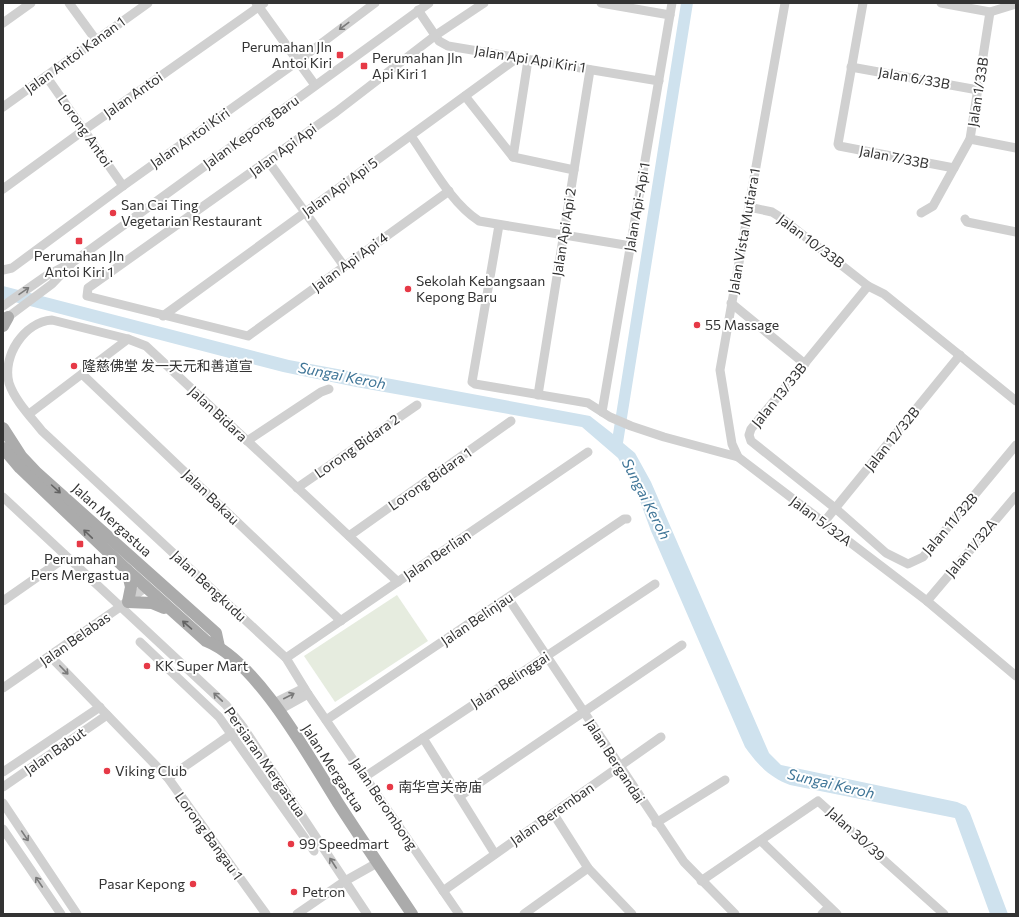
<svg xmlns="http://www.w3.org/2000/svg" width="1019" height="917" font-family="Commissioner,'Noto Sans SC',sans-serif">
<rect width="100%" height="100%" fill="#fff"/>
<polygon fill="#e6ecdf" points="397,595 428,641 335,702 304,656"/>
<path fill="#cfe2ee" d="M681,3H693L623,443L635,453L651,482L769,753L781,765L957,802L966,806L970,813L1008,914H990L955,818L790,785C769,777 758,765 745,747L651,531L636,490L618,458L582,427L356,387L283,372L3,299V286L289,360L590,416L613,434Z"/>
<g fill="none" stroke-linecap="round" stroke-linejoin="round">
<g stroke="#d0d0d0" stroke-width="9">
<polyline points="69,3 96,40"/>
<polyline points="256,3 315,85"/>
<polyline points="601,3 670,15"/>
<polyline points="863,3 838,144 839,146 954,168"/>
<polyline points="941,3 990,12 1016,4"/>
<polyline points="418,10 439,41 448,46 659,81"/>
<polyline points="3,23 31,3"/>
<polyline points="851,67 978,90"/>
<polyline points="46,76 123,186"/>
<polyline points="465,96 513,157 574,170"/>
<polyline points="3,107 148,3"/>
<path d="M411,136C431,164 450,202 479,221L631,246"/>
<polyline points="970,139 1016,148"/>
<polyline points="513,157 528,60"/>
<polyline points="268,161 344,266"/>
<polyline points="3,189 84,130 264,3"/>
<polyline points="449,191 248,336 87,296 88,288 336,112 436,35 484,3"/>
<polyline points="749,207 772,212 780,217 868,286 884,294 1016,401"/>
<polyline points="921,213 933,206 970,139 990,12"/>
<polyline points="965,219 967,222 1016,232"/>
<polyline points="499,225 472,382 475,384 588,403 610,417 631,426 664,437 738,457 927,601 1016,676"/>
<polyline points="3,270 12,268 123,186 298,61 375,3"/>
<polyline points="868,286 751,429 749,435 751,441 835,508 886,553 908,564 923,557 1016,445"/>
<polyline points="731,303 805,364"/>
<polyline points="3,306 46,276 67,265"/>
<polyline points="163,316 517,58"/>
<polyline points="4,320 52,284 73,262 429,3"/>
<polyline points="82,374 341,621"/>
<polyline points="538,395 590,70"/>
<polyline points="602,412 672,3"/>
<polyline points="29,414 128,339"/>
<polyline points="247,441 321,392 329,389"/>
<polyline points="738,457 732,444 720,370 785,3"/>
<polyline points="297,488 417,405"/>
<polyline points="3,497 226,705 243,727 367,914"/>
<polyline points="824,522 960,355"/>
<polyline points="349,536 511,421"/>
<path d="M398,582L146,346L128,339L52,320C24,322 2,356 9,383C15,401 31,417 42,431L286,658L308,694L459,914"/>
<polyline points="508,598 684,862 735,914"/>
<polyline points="3,601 66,557"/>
<polyline points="927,601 1016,496"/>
<polyline points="140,642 219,717 314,851"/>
<polyline points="50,656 168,778 266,914"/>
<polyline points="286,658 588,452"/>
<polyline points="3,688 120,607 146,587"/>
<polyline points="274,703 304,688"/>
<polyline points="279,710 308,694"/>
<polyline points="326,720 624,519 627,519"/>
<polyline points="423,738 495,854"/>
<polyline points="3,772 100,707"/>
<polyline points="366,776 655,584"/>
<polyline points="168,778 236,731"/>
<polyline points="3,787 107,715"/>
<polyline points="460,796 682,645"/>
<polyline points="3,803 77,914"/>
<polyline points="553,813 588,868 632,914"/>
<polyline points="656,823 725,780"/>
<polyline points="3,829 61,914"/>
<polyline points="761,841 837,914"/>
<polyline points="701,881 818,801 944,914"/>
<polyline points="443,891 661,737"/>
<polyline points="297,914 345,881 377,863"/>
<polyline points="524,914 588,868"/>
<polyline points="822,914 829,907"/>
</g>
<g stroke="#ababab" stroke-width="12">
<polyline points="3,326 8,317"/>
<polyline points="3,428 21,456 37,473 216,633 219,647"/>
<path d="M3,448L20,468L127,570L206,641C257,661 309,757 338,803C362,840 387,877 412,914"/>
<polyline points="127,570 131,587 128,602 152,603 164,608"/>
</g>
</g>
<defs><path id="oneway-shaft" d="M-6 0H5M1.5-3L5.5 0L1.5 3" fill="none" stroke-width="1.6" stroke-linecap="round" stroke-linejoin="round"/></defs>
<g stroke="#7a7a7a">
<use href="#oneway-shaft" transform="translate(344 26) rotate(143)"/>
<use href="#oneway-shaft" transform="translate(24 291) rotate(-35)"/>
<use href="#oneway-shaft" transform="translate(64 670) rotate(46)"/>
<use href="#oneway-shaft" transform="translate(289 696) rotate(-27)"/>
<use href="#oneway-shaft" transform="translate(218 697) rotate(-136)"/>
<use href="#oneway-shaft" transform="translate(25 836) rotate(56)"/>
<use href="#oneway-shaft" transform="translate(333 863) rotate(-123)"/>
<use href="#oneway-shaft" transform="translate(39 882) rotate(-124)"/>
</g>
<g stroke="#636363">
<use href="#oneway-shaft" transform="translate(56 489) rotate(42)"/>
<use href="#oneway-shaft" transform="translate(88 534) rotate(-136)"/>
<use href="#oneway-shaft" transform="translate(187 625) rotate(-139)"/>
</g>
<g fill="#e63946" stroke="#fff" stroke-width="1.5">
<rect x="336" y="51" width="8" height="8" rx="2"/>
<rect x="360" y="62" width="8" height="8" rx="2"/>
<circle cx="113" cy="213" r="4"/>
<rect x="75" y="237" width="8" height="8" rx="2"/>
<circle cx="408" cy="289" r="4"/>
<circle cx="697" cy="325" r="4"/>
<circle cx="74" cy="366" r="4"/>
<rect x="76" y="540" width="8" height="8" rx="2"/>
<circle cx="147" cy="666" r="4"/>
<circle cx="107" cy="771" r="4"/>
<circle cx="390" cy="787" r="4"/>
<circle cx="291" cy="844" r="4"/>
<circle cx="193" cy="884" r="4"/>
<circle cx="294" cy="892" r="4"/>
</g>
<g text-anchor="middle" stroke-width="4" stroke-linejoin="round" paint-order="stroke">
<g font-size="14" fill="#333" stroke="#fff" text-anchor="start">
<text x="332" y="52" text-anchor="end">Perumahan Jln<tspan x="332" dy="16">Antoi Kiri</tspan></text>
<text x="372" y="63">Perumahan Jln<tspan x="372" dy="16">Api Kiri 1</tspan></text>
<text x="121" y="210">San Cai Ting<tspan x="121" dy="16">Vegetarian Restaurant</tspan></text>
<text x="79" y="261" text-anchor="middle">Perumahan Jln<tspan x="79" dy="16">Antoi Kiri 1</tspan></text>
<text x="416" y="286">Sekolah Kebangsaan<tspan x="416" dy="16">Kepong Baru</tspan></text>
<text x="705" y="330">55 Massage</text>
<text x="82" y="371">隆慈佛堂 发一天元和善道宣</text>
<text x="80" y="564" text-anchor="middle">Perumahan<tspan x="80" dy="16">Pers Mergastua</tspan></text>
<text x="155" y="671">KK Super Mart</text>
<text x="115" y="776">Viking Club</text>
<text x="398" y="792">南华宫关帝庙</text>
<text x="299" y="849">99 Speedmart</text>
<text x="185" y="889" text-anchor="end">Pasar Kepong</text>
<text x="302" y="897">Petron</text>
</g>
<g font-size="14" fill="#333" stroke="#fff">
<text transform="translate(75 55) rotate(-36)" y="5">Jalan Antoi Kanan 1</text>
<text transform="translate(530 59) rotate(9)" y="5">Jalan Api Api Kiri 1</text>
<text transform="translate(914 78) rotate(10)" y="5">Jalan 6/33B</text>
<text transform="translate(978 92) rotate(-81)" y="5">Jalan 1/33B</text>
<text transform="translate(133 95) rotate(-35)" y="5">Jalan Antoi</text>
<text transform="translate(85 131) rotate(55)" y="5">Lorong Antoi</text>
<text transform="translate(251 132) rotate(-36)" y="5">Jalan Kepong Baru</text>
<text transform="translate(190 138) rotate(-35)" y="5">Jalan Antoi Kiri</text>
<text transform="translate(283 150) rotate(-36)" y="5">Jalan Api Api</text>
<text transform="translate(894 157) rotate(11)" y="5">Jalan 7/33B</text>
<text transform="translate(340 187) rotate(-36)" y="5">Jalan Api Api 5</text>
<text transform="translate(637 207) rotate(-80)" y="5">Jalan Api-Api 1</text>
<text transform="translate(744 231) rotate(-80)" y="5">Jalan Vista Mutiara 1</text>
<text transform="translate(564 232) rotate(-81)" y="5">Jalan Api Api 2</text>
<text transform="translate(811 241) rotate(37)" y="5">Jalan 10/33B</text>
<text transform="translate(350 262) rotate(-36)" y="5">Jalan Api Api 4</text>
<text transform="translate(779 395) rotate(-51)" y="5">Jalan 13/33B</text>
<text transform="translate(218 414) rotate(43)" y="5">Jalan Bidara</text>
<text transform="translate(892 439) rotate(-51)" y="5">Jalan 12/32B</text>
<text transform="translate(357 446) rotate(-35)" y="5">Lorong Bidara 2</text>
<text transform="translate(430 479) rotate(-35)" y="5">Lorong Bidara 1</text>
<text transform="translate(211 497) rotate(44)" y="5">Jalan Bakau</text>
<text transform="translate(112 520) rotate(42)" y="5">Jalan Mergastua</text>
<text transform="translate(821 521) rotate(37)" y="5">Jalan 5/32A</text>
<text transform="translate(950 524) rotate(-49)" y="5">Jalan 11/32B</text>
<text transform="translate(971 548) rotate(-50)" y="5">Jalan 1/32A</text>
<text transform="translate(437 555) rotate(-34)" y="5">Jalan Berlian</text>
<text transform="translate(209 586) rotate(43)" y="5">Jalan Bengkudu</text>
<text transform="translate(477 619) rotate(-34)" y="5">Jalan Belinjau</text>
<text transform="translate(75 639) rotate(-35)" y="5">Jalan Belabas</text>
<text transform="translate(510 680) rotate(-33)" y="5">Jalan Belinggai</text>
<text transform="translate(55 751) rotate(-35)" y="5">Jalan Babut</text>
<text transform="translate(615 761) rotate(57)" y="5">Jalan Bergandai</text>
<text transform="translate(265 762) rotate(55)" y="5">Persiaran Mergastua</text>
<text transform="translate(333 768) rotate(57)" y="5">Jalan Mergastua</text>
<text transform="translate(384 804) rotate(56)" y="5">Jalan Berombong</text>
<text transform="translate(552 814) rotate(-35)" y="5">Jalan Beremban</text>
<text transform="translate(856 834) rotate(42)" y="5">Jalan 30/39</text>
<text transform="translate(209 836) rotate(54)" y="5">Lorong Bangau 1</text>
</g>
<g font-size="15" font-style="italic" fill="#3f7597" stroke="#fff">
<text transform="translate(342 376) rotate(11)" y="5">Sungai Keroh</text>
<text transform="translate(646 499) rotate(63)" y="5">Sungai Keroh</text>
<text transform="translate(831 784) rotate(13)" y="5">Sungai Keroh</text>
</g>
</g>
<rect width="1019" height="917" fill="none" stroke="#333333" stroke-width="8"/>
</svg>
